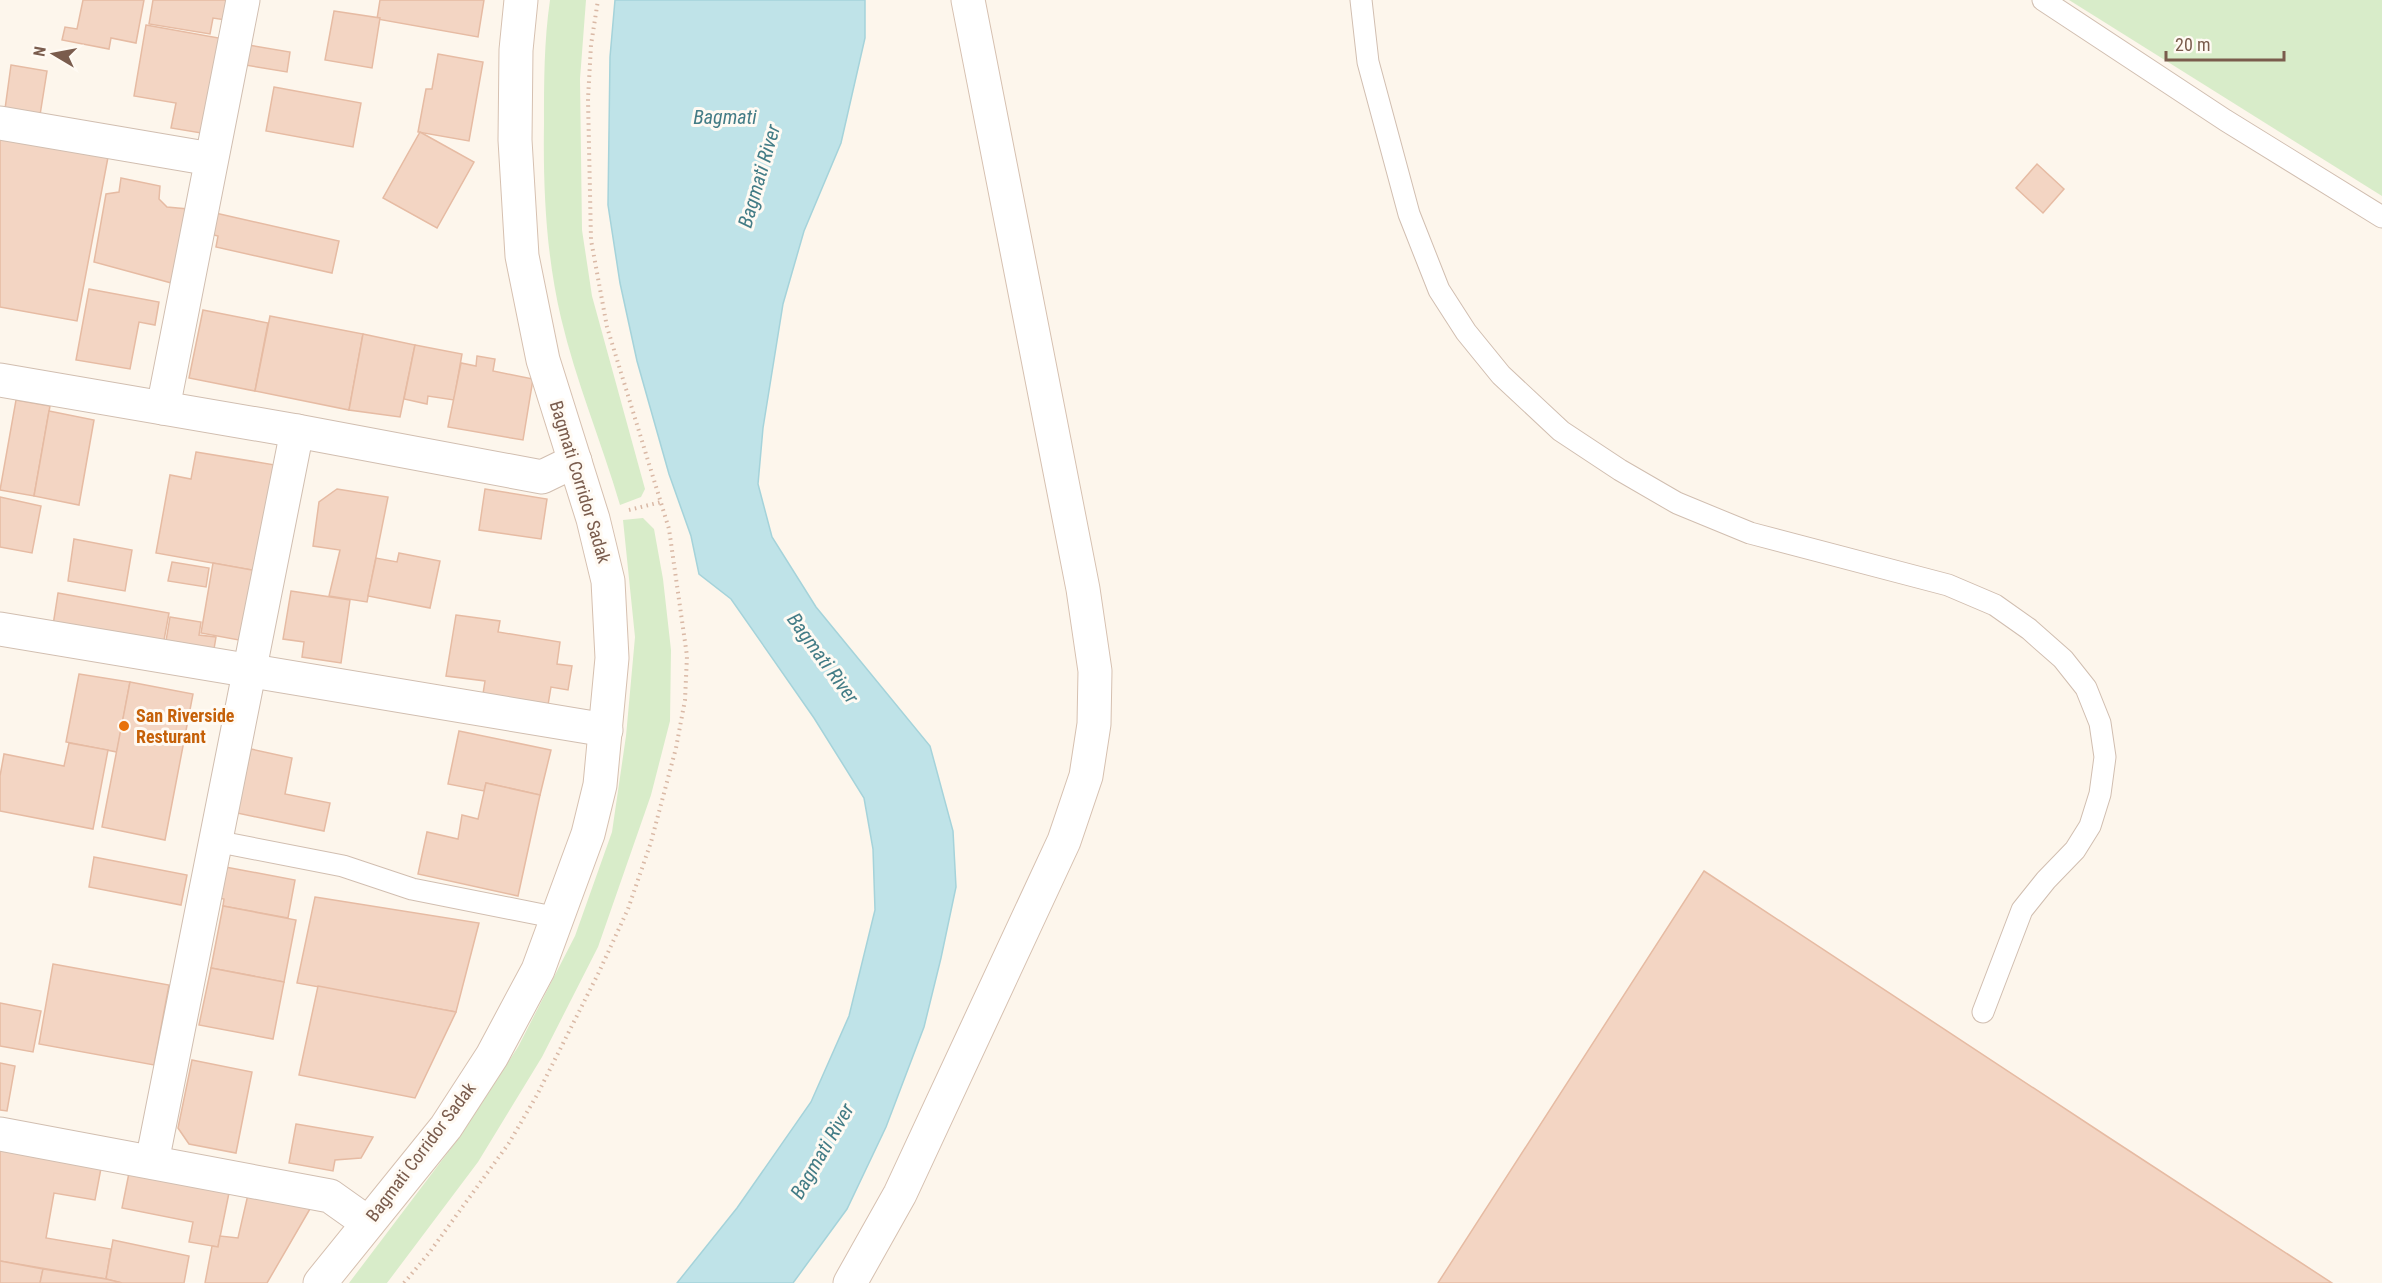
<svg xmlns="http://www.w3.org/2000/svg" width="2382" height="1283" font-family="'Roboto Condensed',sans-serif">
<rect width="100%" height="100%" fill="#fdf6ec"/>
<g fill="#d8ecc9">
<path d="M550,0H586L580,79L582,230L592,296L645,489L641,497L620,505C602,443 576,382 561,318C546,254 543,188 544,123C544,82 544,41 550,0Z"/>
<polygon points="2069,0 2382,0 2382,196"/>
<polygon points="643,518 654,529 663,579 671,650 670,721 651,795 598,947 542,1057 478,1162 387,1283 349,1283 452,1147 518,1047 575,936 612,832 626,736 635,637 623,520"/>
</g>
<polygon fill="#bfe3e8" stroke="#a5d3da" stroke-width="1.5" points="615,0 865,0 865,38 841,143 804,231 783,304 763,428 758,484 772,537 816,607 930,746 953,831 956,887 941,958 924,1027 886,1127 847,1209 793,1283 677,1283 737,1208 811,1102 849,1016 875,910 873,849 864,798 814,718 731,599 699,574 691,536 669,474 637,361 620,283 608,205 610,57"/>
<g fill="#f3d5c3" stroke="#e6bba3" stroke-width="1.5">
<polygon points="83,0 144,0 136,43 111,38 109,49 62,40 65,27 77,29"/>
<polygon points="153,0 235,0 232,21 213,18 210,34 149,24"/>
<polygon points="380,0 484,0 478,37 377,19"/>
<polygon points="334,11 380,18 372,68 325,60"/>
<polygon points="146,25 230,40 213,135 171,128 176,103 134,96"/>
<polygon points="242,44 290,52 287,72 239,64"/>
<polygon points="438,54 483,62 469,141 418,132 426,89 432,89"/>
<polygon points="11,65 47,71 40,115 5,109"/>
<polygon points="274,87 361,103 353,147 266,131"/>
<polygon points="0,131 109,152 77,321 0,307"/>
<polygon points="420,132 474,162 437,228 383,198"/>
<polygon points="2037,164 2064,189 2043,213 2016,188"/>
<polygon points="121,178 160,186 159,199 167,207 188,209 175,284 94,262 106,194 119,192"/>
<polygon points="211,212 339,241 332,273 216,247 218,236 206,233"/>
<polygon points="89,289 159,302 155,325 139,322 130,369 76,360"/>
<polygon points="203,310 268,323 255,391 189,378"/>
<polygon points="270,316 363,334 349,410 255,391"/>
<polygon points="363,334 415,345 400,417 349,410"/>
<polygon points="415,345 462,354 454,400 428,396 427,404 404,399"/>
<polygon points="477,356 495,359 493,371 533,379 523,440 448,427 461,363 476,366"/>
<polygon points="16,400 50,406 34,496 0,490"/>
<polygon points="49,411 94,420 79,505 34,496"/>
<polygon points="196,452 275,465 257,571 156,553 170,475 191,479"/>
<polygon points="337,489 388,497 367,602 329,596 340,550 313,546 319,502"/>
<polygon points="485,489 547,499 541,539 479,530"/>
<polygon points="0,497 41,506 32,553 0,547"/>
<polygon points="74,539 132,550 125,591 68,581"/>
<polygon points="399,553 440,561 430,608 368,596 376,558 397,562"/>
<polygon points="172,562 209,568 206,587 168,581"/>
<polygon points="213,563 257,571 244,641 201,633"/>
<polygon points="291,591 350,600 341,663 302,657 304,642 283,639"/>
<polygon points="58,593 169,613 162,651 52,632"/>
<polygon points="456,615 500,621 498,632 560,642 557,664 572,666 568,690 551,687 548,705 483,694 485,681 446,676"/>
<polygon points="170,617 201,622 199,635 216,637 213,655 165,647"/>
<polygon points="79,674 130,682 117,752 66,742"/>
<polygon points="130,682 193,694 165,840 102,827"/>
<polygon points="459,731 551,750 540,795 486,783 484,791 448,784"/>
<polygon points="69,743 108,750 93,829 0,811 0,776 4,754 64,766"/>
<polygon points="251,749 292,758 285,794 330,803 324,831 237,813"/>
<polygon points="486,783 540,795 518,896 418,874 427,832 458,839 462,815 478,819"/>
<polygon points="94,857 187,875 181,905 89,887"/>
<polygon points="220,866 295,880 288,918 223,906 224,899 214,897"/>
<polygon points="1704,871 2108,1137 2332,1283 1438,1283"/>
<polygon points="315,897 479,923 456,1012 297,983"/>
<polygon points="223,906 296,920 284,982 211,968"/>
<polygon points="53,964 169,985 154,1065 39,1044"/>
<polygon points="211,968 284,982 273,1039 199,1025"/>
<polygon points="318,986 456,1012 415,1098 299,1075"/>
<polygon points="0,1003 41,1011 33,1052 0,1046"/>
<polygon points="192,1060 252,1072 236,1153 189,1144 178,1128"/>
<polygon points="0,1063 15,1066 7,1111 0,1110"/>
<polygon points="296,1124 373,1137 361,1158 335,1160 333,1171 289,1163"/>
<polygon points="0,1145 102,1163 95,1200 54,1193 46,1238 111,1249 106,1279 0,1261"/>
<polygon points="130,1168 230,1188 218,1247 189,1242 193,1222 122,1208"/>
<polygon points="249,1190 314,1202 267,1283 205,1283 212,1246 218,1247 220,1236 238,1238"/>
<polygon points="113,1240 189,1256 184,1283 122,1283 106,1279"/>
<polygon points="0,1261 43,1269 40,1283 0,1283"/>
<polygon points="43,1269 106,1279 122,1283 40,1283"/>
</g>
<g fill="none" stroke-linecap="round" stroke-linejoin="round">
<defs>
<g id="service">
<polyline points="1361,0 1368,62 1409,214 1439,290 1466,332 1501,375 1561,431 1620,470 1677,503 1750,533 1948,585 1995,605 2029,629 2063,659 2086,688 2100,723 2105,757 2100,794 2090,826 2075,850 2046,880 2022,910 1983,1012"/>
<polyline points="2043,0 2225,120 2382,217"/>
<polyline points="215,841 343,866 412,889 558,918"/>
</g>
<g id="minor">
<polyline points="0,123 211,159"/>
<polyline points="0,380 297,431 542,477 575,461"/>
<polyline points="163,408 243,0"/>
<polyline points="0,629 606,730"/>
<polyline points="0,1134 330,1196 368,1223"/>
<polyline points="152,1162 297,431"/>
</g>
<g id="secondary">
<polyline points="320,1283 446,1127 492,1056 538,970 588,834 600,785 612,658 608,581 593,519 543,360 522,256 515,140 516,50 521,0"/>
<polyline points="850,1283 900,1194 1064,841 1086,776 1094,724 1095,671 1083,589 968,0"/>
</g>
</defs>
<use href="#service" stroke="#d1beb0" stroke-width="23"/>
<use href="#minor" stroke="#d1beb0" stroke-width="35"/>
<use href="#secondary" stroke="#d6c0b0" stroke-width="35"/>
<g stroke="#d9b8a5" stroke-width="4" stroke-dasharray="1.5 4.5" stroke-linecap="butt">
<polyline points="629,510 661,502"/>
<polyline points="404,1283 429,1253 509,1143 537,1095 599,972 628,909 651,842 676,748 685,700 687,656 669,529 607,327 591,240 588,99 591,45 598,0"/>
</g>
<use href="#service" stroke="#fff" stroke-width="21"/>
<use href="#minor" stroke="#fff" stroke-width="33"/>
<use href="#secondary" stroke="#fff" stroke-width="33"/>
</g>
<circle fill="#e8710a" stroke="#fffaf3" stroke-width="2" cx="124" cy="726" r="6"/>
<g text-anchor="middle" stroke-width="6" stroke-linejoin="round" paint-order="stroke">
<g font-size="18" fill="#7a5c4d" stroke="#fffaf3">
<text transform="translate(580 482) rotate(73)" y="6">Bagmati Corridor Sadak</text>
<text transform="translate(421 1152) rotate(-53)" y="6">Bagmati Corridor Sadak</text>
</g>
<g font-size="18" font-weight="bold" fill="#c56008" stroke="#fffaf3" text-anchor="start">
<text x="136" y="722">San Riverside<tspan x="136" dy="21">Resturant</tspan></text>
</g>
<g font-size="20" font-style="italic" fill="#437c86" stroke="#fffaf3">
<text x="725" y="124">Bagmati</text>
<text transform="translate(759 176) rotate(-74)" y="7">Bagmati River</text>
<text transform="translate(823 658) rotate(54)" y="7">Bagmati River</text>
<text transform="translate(822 1151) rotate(-60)" y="7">Bagmati River</text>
</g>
</g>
<g transform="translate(54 54) rotate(280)" stroke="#fffaf3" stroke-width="4.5" paint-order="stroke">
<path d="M0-4.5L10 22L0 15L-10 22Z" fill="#7a5c4d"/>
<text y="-9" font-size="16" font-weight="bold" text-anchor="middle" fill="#7a5c4d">N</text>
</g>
<path d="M2166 51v9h118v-9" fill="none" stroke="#7a5c4d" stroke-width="3"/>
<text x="2175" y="51" font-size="18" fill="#7a5c4d" stroke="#fffaf3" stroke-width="4.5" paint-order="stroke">20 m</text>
</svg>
